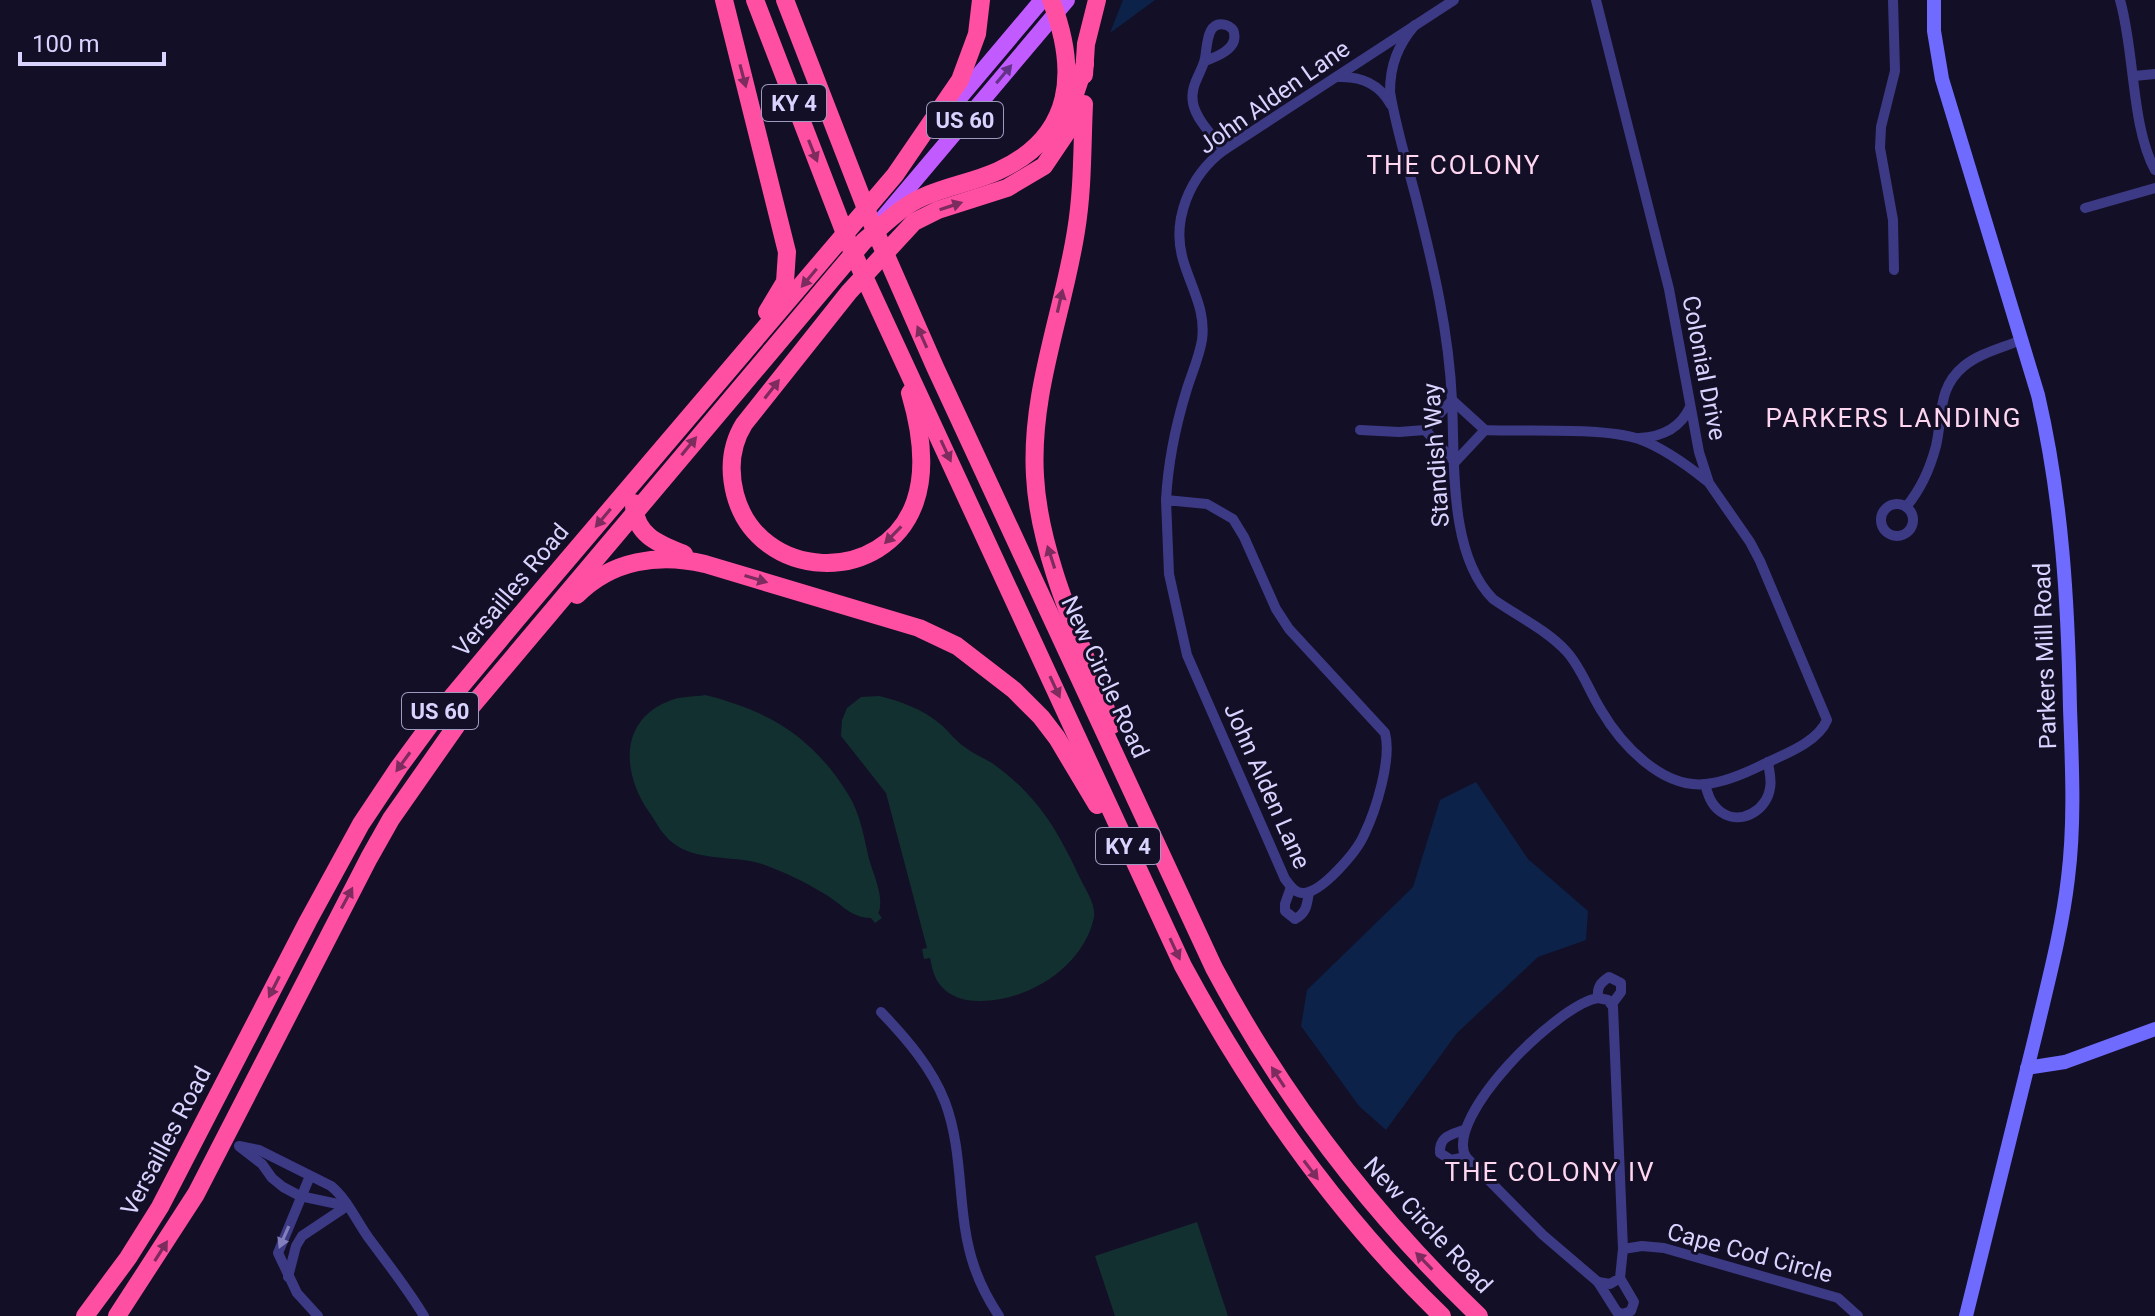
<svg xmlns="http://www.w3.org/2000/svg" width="2155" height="1316" font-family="Roboto,sans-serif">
<rect width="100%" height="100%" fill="#130f26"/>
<g fill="#12302f">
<path d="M705,695C769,711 812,736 848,794C860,813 864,837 869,859C873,873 882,892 880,907C879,917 876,909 882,918L875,923L871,918C850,918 840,902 823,893C805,882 782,871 762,864C734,855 697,862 673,843C662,835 655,820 647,809C622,771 620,720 669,701C679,696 694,697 705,695Z"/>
<path d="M879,696C900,701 922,709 939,723C949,731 955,741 966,748C974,754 984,758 992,763C1037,795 1057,829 1080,878C1085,889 1096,904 1094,917C1084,967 1027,1002 979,1001C965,1001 950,997 941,986C934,978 932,968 930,958L924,959L922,949L927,948L886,793L841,736L842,720L847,708L861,697Z"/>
<polygon points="1197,1222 1228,1316 1115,1316 1095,1256"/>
</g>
<g fill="#0c2248">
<polygon points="1123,0 1155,0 1110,33"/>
<polygon points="1476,782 1528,859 1588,911 1586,940 1538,957 1457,1033 1386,1130 1359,1106 1301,1026 1307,990 1413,887 1440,800"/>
</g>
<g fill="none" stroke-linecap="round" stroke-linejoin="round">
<g stroke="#3d3a85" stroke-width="10">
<polyline points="1893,0 1895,71 1881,127 1880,148 1893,220 1894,270"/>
<path d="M2120,0C2135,52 2131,126 2155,170"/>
<path d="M1415,25C1398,45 1390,65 1390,92C1396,128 1407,163 1416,198C1433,265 1449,331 1452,401C1455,460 1448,554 1493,599C1517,616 1547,630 1567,652C1582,669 1589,691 1601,710C1621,744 1662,789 1706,784C1726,782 1746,773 1764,764C1785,754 1818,742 1827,720L1760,561L1750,542L1709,483L1699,452L1669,289L1596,0"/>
<path d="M1205,61C1216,57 1238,49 1234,33C1234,30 1230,26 1226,25C1204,19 1208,52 1204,62C1199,77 1190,87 1193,103C1196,120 1214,137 1224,150"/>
<polyline points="2134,76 2155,74"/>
<path d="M1338,77C1360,76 1380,84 1391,105"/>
<polyline points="2085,208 2155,188"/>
<polyline points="1360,430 1399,432 1425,430 1452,400 1485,430 1455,462 1425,430"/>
<path d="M1485,430C1527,432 1601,427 1639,439C1664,448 1687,465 1707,481"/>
<path d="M1639,438C1661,437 1680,429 1690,407"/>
<path d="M1166,500L1207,504L1233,519L1244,537L1276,609L1289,629L1385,733C1392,759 1376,810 1364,835C1357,851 1322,893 1303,893C1294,893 1290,885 1285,879L1187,655L1169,574Z"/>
<path d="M1166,500C1168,463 1175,428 1186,392C1191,375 1199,358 1202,340C1206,311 1192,289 1184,263C1170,221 1190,175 1224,150L1454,0"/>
<circle cx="1897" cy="520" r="16"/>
<path d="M1906,507C1921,489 1930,469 1936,446C1943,416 1937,388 1964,366C1980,353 2002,348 2021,340"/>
<path d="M1705,784C1708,795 1711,805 1721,812C1741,826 1767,810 1770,788C1772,780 1769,771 1768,762"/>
<path d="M1291,887L1285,904V911L1295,919C1307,913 1307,904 1309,892"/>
<path d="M1598,998L1608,1000L1613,1007L1623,1249L1620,1278L1610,1284L1598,1282L1543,1235L1466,1157C1443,1118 1558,1004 1598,998Z"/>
<path d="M1598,998C1597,987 1600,983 1609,977L1621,983V992L1612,1004"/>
<path d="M881,1012C906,1038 932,1068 945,1102C965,1155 956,1214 974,1266C980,1284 989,1301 999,1316"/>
<path d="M1464,1130C1451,1135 1439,1136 1440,1153L1451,1160L1466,1157"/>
<path d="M239,1146L259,1150L331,1186C347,1199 356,1220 368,1237C388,1264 407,1288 424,1316"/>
<polyline points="240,1147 262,1164 272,1178 283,1187 300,1196 347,1206"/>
<polyline points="310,1176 278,1253 297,1293 318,1316"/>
<polyline points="1623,1249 1642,1246 1664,1248 1838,1298 1858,1316"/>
<polyline points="288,1277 296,1246 302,1236 347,1206"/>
<polyline points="1598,1282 1617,1312 1623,1314 1631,1311 1634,1302 1620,1278"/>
</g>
<g stroke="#6f6bff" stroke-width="14">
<path d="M1934,0V31L1942,79L2038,395C2062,498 2068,602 2070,708C2072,765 2075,822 2068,878C2062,930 2048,982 2036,1033C2013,1127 1989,1221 1966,1316"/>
<polyline points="2027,1068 2065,1062 2155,1029"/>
</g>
<g stroke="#c25bff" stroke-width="16">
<polyline points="940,121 1042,0"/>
<polyline points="883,218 1067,0"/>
</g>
<g stroke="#ff4fa3" stroke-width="18">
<polyline points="724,0 787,252 785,282 767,312"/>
<path d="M755,0L849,244L1183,966C1253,1095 1336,1214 1442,1316"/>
<path d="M785,0L870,219L935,367L1214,968C1284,1099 1372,1214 1479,1316"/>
<polyline points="1084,75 1086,44 1097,0"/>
<path d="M1084,104C1082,147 1083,189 1076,231C1063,314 1030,392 1035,476C1039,557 1084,649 1112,725"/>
<path d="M910,393C920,427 927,468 915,502C885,587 758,582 735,494C729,470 731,445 744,424L849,292L914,222L938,210L1007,188L1044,166L1069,129L1074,97L1085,64"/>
<path d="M634,503C634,535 659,544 684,554"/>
<path d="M577,595C612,560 659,553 705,564L919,628L957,646L1014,690L1041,717L1057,738L1097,805"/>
<polyline points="85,1316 128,1258 160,1207 308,921 361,824 399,767 441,710 517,619 895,175 960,80 977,34 981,0"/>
<path d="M117,1316L196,1194L369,858L391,819L461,719L864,241C883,226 900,207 923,197C947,186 974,182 998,171C1075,136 1078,70 1051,0"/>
</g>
</g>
<defs><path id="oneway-solid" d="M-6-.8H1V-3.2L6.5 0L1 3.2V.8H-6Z" transform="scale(2)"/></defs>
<use fill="#623188" href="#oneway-solid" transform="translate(1004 74) rotate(-50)"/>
<g fill="#7d2c5e">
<use href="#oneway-solid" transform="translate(743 76) rotate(75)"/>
<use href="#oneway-solid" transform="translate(813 151) rotate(68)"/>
<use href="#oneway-solid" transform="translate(951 206) rotate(-18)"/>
<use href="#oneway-solid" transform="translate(809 278) rotate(130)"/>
<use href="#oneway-solid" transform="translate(1060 301) rotate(-77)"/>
<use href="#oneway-solid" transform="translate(922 337) rotate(-114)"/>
<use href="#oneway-solid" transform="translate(772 389) rotate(-52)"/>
<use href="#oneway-solid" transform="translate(689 446) rotate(-51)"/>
<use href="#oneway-solid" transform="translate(946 451) rotate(65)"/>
<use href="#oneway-solid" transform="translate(603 518) rotate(130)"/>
<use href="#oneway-solid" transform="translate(893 535) rotate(134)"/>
<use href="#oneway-solid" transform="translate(1051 557) rotate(-108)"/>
<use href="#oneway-solid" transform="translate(756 579) rotate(17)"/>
<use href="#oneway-solid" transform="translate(1055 687) rotate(65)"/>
<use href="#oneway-solid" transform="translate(403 762) rotate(126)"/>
<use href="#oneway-solid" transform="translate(347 898) rotate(-62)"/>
<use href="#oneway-solid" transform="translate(1175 949) rotate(65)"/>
<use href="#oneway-solid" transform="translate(274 987) rotate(117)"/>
<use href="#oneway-solid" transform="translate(1278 1077) rotate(-123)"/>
<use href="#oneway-solid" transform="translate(1311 1170) rotate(53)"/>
<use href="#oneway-solid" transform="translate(161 1251) rotate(-58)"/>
<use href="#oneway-solid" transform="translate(1424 1261) rotate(-134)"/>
</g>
<use fill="#837fbc" href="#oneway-solid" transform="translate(284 1237) rotate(114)"/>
<g text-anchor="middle" stroke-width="6" stroke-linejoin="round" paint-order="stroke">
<g fill="#130f26" stroke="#9e99be" stroke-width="2">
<rect x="762" y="85" width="64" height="36" rx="6"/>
<rect x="927" y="102" width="76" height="36" rx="6"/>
<rect x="402" y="693" width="76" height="36" rx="6"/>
<rect x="1096" y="828" width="64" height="36" rx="6"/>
</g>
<g font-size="22" font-weight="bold" fill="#d9d4ff">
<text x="794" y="111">KY 4</text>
<text x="965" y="128">US 60</text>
<text x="440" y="719">US 60</text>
<text x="1128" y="854">KY 4</text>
</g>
<g font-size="24" fill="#d9d4ff" stroke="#130f26">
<text transform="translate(1274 97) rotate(-35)" y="8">John Alden Lane</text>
<text transform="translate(1704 368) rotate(79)" y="8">Colonial Drive</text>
<text transform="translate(1436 455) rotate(-94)" y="8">Standish Way</text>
<text transform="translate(511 590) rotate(-50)" y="8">Versailles Road</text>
<text transform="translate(2045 656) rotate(-92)" y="8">Parkers Mill Road</text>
<text transform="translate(1105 677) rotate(65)" y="8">New Circle Road</text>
<text transform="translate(1267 786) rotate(66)" y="8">John Alden Lane</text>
<text transform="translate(166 1141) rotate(-62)" y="8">Versailles Road</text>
<text transform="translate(1428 1225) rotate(47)" y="8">New Circle Road</text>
<text transform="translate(1750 1253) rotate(15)" y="8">Cape Cod Circle</text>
</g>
<g font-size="26" letter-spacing="2" fill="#ffd6f0" stroke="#130f26">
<text x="1454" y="174">THE COLONY</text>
<text x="1894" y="427">PARKERS LANDING</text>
<text x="1550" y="1181">THE COLONY IV</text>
</g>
</g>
<path d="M20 52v12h144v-12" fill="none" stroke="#d9d4ff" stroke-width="4"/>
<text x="32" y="52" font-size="24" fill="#d9d4ff" stroke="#130f26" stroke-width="6" paint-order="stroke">100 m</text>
</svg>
